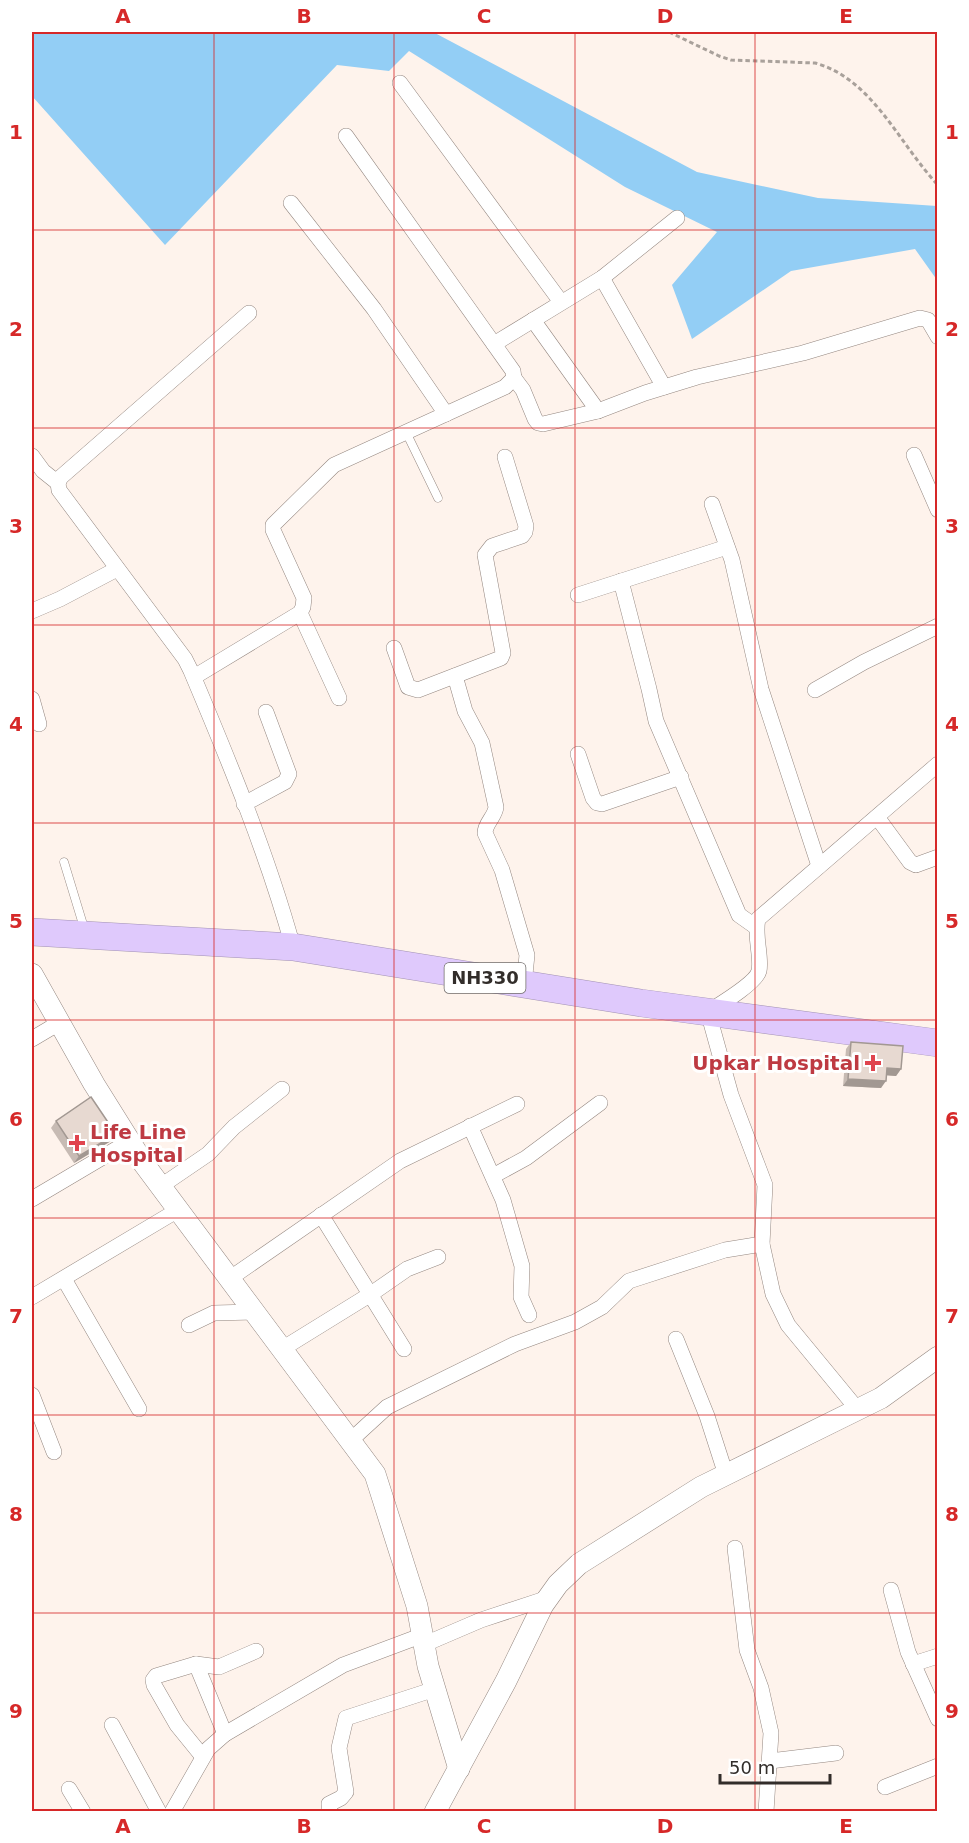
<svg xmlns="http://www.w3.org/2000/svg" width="969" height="1843" font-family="'DejaVu Sans',sans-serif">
<rect width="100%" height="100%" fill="#fef3ec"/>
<polygon fill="#93cef5" points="32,32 433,32 697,172 818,198 937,206 937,280 915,249 791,271 692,339 672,285 717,232 625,187 409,51 389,71 337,65 165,245 32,96"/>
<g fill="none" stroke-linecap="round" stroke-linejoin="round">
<defs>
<g id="lane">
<polyline points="406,432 438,498"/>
<polyline points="64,862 85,931"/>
</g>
<g id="street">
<polyline points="400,83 561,302"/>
<polyline points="291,203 374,309 446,414"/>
<polyline points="602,278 664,387"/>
<path d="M249,313L61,477L58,483L59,490L185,659L191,671C229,761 267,853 293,947"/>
<polyline points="533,320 598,411"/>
<polyline points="494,344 602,278 677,218"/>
<polyline points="514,378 523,390 535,419 538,423 543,424 598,411 645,393 697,377 803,353 920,318 928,320 938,337"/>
<polyline points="914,455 938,510"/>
<polyline points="32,456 43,471 58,483"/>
<polyline points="712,504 732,560 761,689 819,866"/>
<polyline points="621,581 649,689 656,721 739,915 756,927"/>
<polyline points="578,595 727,547"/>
<polyline points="32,611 60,599 117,569"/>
<polyline points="300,613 339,698"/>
<polyline points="394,648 408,687 418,690 501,658 503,653 485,555 492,546 522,536 525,532 526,526 505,457"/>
<path d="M455,676L465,711L482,743L496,807C495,817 485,823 485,833L502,870L527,955L524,984"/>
<polyline points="194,677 300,613 303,607 304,598 273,530 273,525 334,465 505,387 514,378 513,371 346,136"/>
<polyline points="815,690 864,662 938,626"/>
<polyline points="32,699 39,724"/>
<polyline points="578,754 593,798 597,803 602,804 681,777"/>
<polyline points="244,804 285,782 289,774 266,712"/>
<polyline points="877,817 910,862 916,865 938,857"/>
<polyline points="32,1039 59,1023"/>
<polyline points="470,1126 503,1200 522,1266 521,1297 529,1315"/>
<polyline points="493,1176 526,1158 600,1103"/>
<polyline points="161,1186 208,1154 234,1127 282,1089"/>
<polyline points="32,1199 130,1141"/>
<polyline points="321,1215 404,1349"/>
<polyline points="64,1279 139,1409"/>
<polyline points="229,1279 400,1161 517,1104"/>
<polyline points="32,1297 178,1210"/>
<polyline points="189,1325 214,1313 254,1312"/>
<polyline points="676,1339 707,1416 726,1475"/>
<polyline points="282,1349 371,1294 407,1269 438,1257"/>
<polyline points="32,1395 54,1452"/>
<path d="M858,1410L788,1325L773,1294L762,1244L765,1185L731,1095L708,1012C719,1005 756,983 759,971C762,957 754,936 758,919L938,764"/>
<polyline points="351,1440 387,1407 515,1344 575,1322 602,1307 629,1281 725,1250 762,1244"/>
<polyline points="735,1548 747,1650 761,1688 771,1733 766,1812"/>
<polyline points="891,1590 908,1652 938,1719"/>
<polyline points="425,1644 481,1620 548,1598"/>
<polyline points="196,1664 225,1734"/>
<polyline points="913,1664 938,1656"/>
<polyline points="112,1725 159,1812"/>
<polyline points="203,1757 177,1725 154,1685 153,1680 156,1676 196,1664 219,1667 256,1651"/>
<polyline points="770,1761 836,1753"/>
<polyline points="885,1787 938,1766"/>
<polyline points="69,1789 83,1812"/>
<polyline points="172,1812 208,1749 225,1734 343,1665 423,1635"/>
<polyline points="330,1812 329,1804 341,1798 346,1792 339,1748 346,1718 435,1689"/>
</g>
<g id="secondary">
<polyline points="32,974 94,1084 144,1164 375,1474 417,1606 428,1666 459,1769"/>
<polyline points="435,1812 506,1681 543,1605 558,1584 579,1564 701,1487 881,1398 938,1357"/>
</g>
<polyline id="highway" points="32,932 293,947 641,1003 938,1043"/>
</defs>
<use href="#lane" stroke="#948780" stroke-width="9"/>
<use href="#street" stroke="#948780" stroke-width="16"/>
<use href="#secondary" stroke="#948780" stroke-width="22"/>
<use href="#highway" stroke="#a292b2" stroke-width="28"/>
<path stroke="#a9a19b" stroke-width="3" stroke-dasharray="4.5 3" stroke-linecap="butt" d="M669,32L719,56L731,60L815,63C873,79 899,144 938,185"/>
<use href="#lane" stroke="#fff" stroke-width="8"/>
<use href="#street" stroke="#fff" stroke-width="15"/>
<use href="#secondary" stroke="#fff" stroke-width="21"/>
<use href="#highway" stroke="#dfc9fc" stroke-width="27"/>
</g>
<g fill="#c7bbb4">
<polygon points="851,1042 901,1069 896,1076 886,1075 881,1088 843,1086 846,1049"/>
<polygon points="56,1121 116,1134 111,1141 74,1163 51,1128"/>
</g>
<g fill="#a29892">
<polygon points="887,1068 901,1069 896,1076 882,1075"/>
<polygon points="848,1079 886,1081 881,1088 843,1086"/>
<polygon points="116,1134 111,1141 74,1163 79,1156"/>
</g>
<g fill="#e7d9d1" stroke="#a29892" stroke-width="1.5">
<polygon points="851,1042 903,1046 901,1069 887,1068 886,1081 848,1079"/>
<polygon points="91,1097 116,1134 79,1156 56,1121"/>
</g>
<path fill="none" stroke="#d62828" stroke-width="1.5" stroke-opacity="0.55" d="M214,32V1812M394,32V1812M575,32V1812M755,32V1812M32,230H938M32,428H938M32,625H938M32,823H938M32,1020H938M32,1218H938M32,1415H938M32,1613H938"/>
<g fill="#e0444e" stroke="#fff" stroke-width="2">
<path d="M870 1054h6v6h6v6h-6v6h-6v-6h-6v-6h6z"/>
<path d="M74 1134h6v6h6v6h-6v6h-6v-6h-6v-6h6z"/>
</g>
<g text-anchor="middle" stroke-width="6" stroke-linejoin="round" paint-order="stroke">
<rect fill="#fff" stroke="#706c6a" stroke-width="1.5" x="444.5" y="963" width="81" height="30" rx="4.5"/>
<g font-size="18" font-weight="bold" fill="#322d2a">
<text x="485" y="984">NH330</text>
</g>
<g font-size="20" font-weight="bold" fill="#be3a42" stroke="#fff" text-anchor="end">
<text x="860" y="1070">Upkar Hospital</text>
<text x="90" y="1139" text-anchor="start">Life Line<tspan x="90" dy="23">Hospital</tspan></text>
</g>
</g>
<rect width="969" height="1843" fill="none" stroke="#ffffff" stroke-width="66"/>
<path d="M720 1774v9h110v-9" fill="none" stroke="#322d2a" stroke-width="3"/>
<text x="729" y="1774" font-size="18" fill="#322d2a" stroke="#ffffff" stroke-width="4.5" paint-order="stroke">50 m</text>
<rect x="33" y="33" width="903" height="1777" fill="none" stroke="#d62828" stroke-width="2"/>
<g font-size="20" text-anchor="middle" font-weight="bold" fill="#d62828">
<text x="123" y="23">A</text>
<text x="304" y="23">B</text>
<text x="484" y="23">C</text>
<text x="665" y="23">D</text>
<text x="846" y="23">E</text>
<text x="16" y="139">1</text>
<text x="952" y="139">1</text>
<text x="16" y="336">2</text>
<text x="952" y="336">2</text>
<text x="16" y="533">3</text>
<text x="952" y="533">3</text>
<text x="16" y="731">4</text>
<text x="952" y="731">4</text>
<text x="16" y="928">5</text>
<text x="952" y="928">5</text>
<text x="16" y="1126">6</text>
<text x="952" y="1126">6</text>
<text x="16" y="1323">7</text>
<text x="952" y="1323">7</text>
<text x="16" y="1521">8</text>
<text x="952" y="1521">8</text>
<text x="16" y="1718">9</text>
<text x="952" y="1718">9</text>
<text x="123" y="1833">A</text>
<text x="304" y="1833">B</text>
<text x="484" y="1833">C</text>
<text x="665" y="1833">D</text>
<text x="846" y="1833">E</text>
</g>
</svg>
